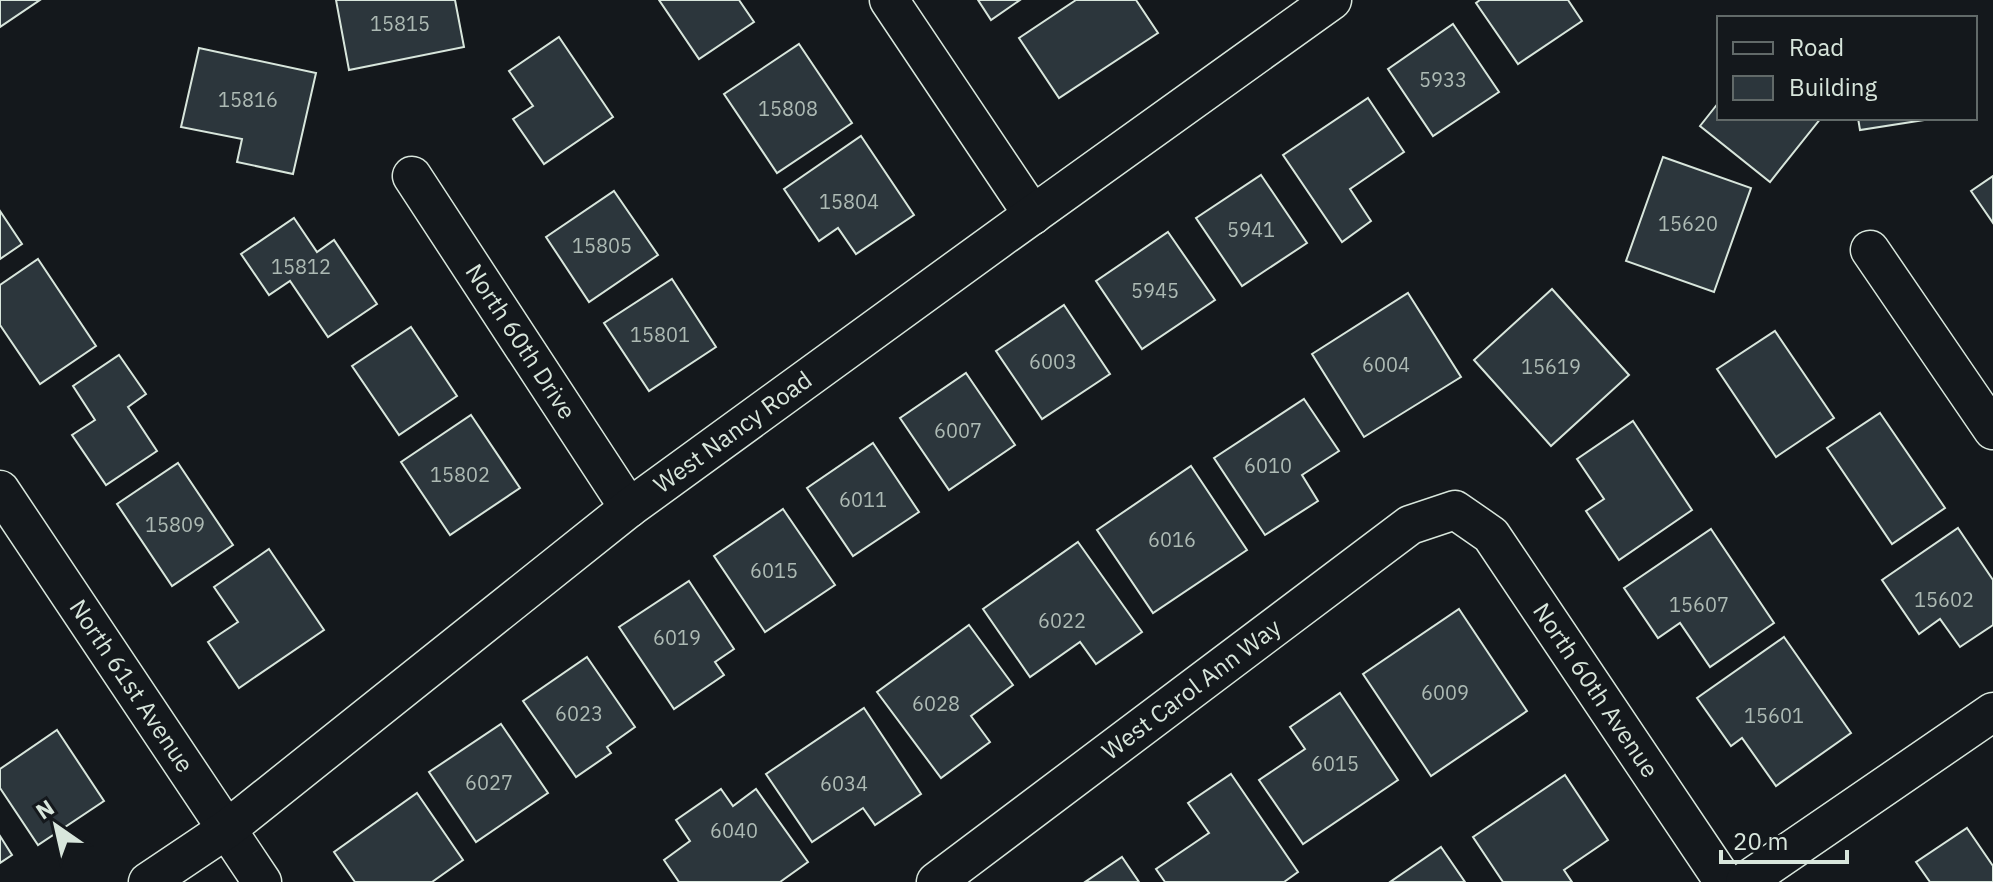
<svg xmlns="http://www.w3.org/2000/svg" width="1993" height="882" font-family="'IBM Plex Sans',sans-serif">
<rect width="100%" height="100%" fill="#14181c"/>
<g fill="#2c363c" stroke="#d8e6dc" stroke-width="2">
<polygon points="0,0 40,0 0,27"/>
<polygon points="336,0 455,0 464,47 349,70"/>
<polygon points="659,0 739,0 754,22 699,59"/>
<polygon points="978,0 1020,0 991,20"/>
<polygon points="1076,0 1136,0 1158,33 1059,98 1019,38"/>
<polygon points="1480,0 1568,0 1582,21 1518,64 1476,3"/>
<polygon points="1453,24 1499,92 1433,136 1388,69"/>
<polygon points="559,37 613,117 544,164 513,119 533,106 509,71"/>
<polygon points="799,44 852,123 777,173 724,94"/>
<polygon points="199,48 316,73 293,174 237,162 242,139 181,127"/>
<polygon points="1368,98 1404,152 1350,189 1371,221 1342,242 1283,155"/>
<polygon points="1719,102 1719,118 1821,118 1770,182 1700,126"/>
<polygon points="1858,118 1937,118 1860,130"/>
<polygon points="861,136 914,215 856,254 838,228 819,241 784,189"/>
<polygon points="1663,157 1751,188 1714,292 1626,261"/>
<polygon points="1261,175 1307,243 1242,286 1196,218"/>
<polygon points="1993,176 1993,223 1971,191"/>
<polygon points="614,191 658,255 589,302 546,237"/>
<polygon points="0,211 22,244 0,259"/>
<polygon points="294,218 317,252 334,240 377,304 328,337 290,281 269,295 241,254"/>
<polygon points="1168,232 1215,300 1142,349 1096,281"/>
<polygon points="38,259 96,346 40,384 0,325 0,285"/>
<polygon points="672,279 716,347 649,391 604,323"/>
<polygon points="1552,289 1629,375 1551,446 1474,360"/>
<polygon points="1408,293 1461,377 1364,437 1312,354"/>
<polygon points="1064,305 1110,374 1042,419 996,351"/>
<polygon points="411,327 457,396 399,435 352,366"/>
<polygon points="1775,331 1834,418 1776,457 1717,369"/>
<polygon points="119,355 146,394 128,407 157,451 106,485 72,435 95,420 73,386"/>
<polygon points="966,373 1015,445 949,490 900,418"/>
<polygon points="1304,399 1339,451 1302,475 1318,501 1265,535 1214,458"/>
<polygon points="1880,413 1945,508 1892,544 1827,448"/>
<polygon points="471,415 520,488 450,535 401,462"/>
<polygon points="1633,421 1692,510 1619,560 1586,511 1604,499 1577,459"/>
<polygon points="873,443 919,512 853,556 807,488"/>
<polygon points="178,463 233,545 172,586 117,504"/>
<polygon points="1191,466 1247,550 1153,613 1097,530"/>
<polygon points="783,509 835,585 765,632 714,556"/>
<polygon points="1958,528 1993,580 1993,625 1960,647 1940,619 1919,634 1882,580"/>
<polygon points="1711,529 1774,623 1710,667 1680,623 1658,638 1624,588"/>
<polygon points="1078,542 1142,632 1096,664 1080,642 1030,677 983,609"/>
<polygon points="269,549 324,630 239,688 208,642 238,622 214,587"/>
<polygon points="689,581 734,649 715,662 724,675 674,709 619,627"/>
<polygon points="1459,609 1527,711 1431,776 1363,674"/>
<polygon points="969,625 1013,685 971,716 990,742 941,778 877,692"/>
<polygon points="1784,637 1851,733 1776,786 1742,738 1731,746 1697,698"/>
<polygon points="587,657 635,727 607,747 611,753 576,777 523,701"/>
<polygon points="1340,693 1398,780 1303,844 1259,780 1305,749 1290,727"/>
<polygon points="864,708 921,794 875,825 863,808 812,842 766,774"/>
<polygon points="501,724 548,793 476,842 429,772"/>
<polygon points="57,730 104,801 38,845 0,788 0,769"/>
<polygon points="1231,774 1298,872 1284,882 1165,882 1156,869 1209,833 1188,803"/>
<polygon points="1565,775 1608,840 1564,870 1572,882 1503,882 1473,837"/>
<polygon points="721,789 733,806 756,789 808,862 780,882 679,882 664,860 690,841 676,820"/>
<polygon points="417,793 463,860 432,882 355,882 334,852"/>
<polygon points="1967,828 1993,866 1993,882 1930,882 1916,862"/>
<polygon points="0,836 12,855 0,863"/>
<polygon points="1441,847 1465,882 1390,882"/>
<polygon points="1122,857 1139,882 1085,882"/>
</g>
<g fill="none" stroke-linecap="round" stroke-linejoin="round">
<defs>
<g id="minor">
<polyline points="889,0 1033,215"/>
<path id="s1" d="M412,176L629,508"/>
<polyline points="1870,250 1993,430"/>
<path id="s2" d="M0,490L262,882"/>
<path id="s3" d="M148,882L227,829L629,508L1003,236L1332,0"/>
<path id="s4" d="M936,882L1410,525L1455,510L1491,535L1724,882"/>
<polyline points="1745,882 1993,712"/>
</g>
</defs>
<use href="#minor" stroke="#d8e6dc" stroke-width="41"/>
<use href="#minor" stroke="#14181c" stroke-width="38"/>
</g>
<g text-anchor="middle" stroke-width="6" stroke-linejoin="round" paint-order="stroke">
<g font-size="20" fill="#adbab4">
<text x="400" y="31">15815</text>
<text x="1443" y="87">5933</text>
<text x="248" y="107">15816</text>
<text x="788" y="116">15808</text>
<text x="849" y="209">15804</text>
<text x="1688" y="231">15620</text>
<text x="1251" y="237">5941</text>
<text x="602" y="253">15805</text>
<text x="301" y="274">15812</text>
<text x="1155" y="298">5945</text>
<text x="660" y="342">15801</text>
<text x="1053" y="369">6003</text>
<text x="1386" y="372">6004</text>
<text x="1551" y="374">15619</text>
<text x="958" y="438">6007</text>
<text x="1268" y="473">6010</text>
<text x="460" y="482">15802</text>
<text x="863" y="507">6011</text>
<text x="175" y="532">15809</text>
<text x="1172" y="547">6016</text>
<text x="774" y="578">6015</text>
<text x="1944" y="607">15602</text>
<text x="1699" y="612">15607</text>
<text x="1062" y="628">6022</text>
<text x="677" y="645">6019</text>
<text x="1445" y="700">6009</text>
<text x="936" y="711">6028</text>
<text x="579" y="721">6023</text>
<text x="1774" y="723">15601</text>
<text x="1335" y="771">6015</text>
<text x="489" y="790">6027</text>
<text x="844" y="791">6034</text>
<text x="734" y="838">6040</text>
</g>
<g font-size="24" fill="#d8e6dc" stroke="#14181c">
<text dy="8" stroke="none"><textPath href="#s1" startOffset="198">North 60th Drive</textPath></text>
<text dy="8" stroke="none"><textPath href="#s3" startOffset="738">West Nancy Road</textPath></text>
<text dy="8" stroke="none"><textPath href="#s2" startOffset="236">North 61st Avenue</textPath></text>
<text dy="8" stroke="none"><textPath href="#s4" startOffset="320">West Carol Ann Way</textPath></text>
<text dy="8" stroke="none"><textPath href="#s4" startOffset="872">North 60th Avenue</textPath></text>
</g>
</g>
<rect x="1717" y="16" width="260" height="104" fill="#14181c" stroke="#626a69" stroke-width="2"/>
<rect x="1733" y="42" width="40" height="12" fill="#14181c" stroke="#626a69" stroke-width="2"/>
<text x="1789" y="56" font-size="24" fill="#d8e6dc">Road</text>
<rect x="1733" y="76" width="40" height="24" fill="#2c363c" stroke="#626a69" stroke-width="2"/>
<text x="1789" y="96" font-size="24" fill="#d8e6dc">Building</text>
<g transform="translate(56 826) rotate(326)" stroke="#14181c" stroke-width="6" paint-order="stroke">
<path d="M0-6L14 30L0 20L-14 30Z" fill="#d8e6dc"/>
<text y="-12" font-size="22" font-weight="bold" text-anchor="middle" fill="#d8e6dc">N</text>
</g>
<path d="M1721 850v12h126v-12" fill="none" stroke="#d8e6dc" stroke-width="4"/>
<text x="1733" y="850" font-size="24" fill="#d8e6dc" stroke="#14181c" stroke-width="6" paint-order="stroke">20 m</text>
</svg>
